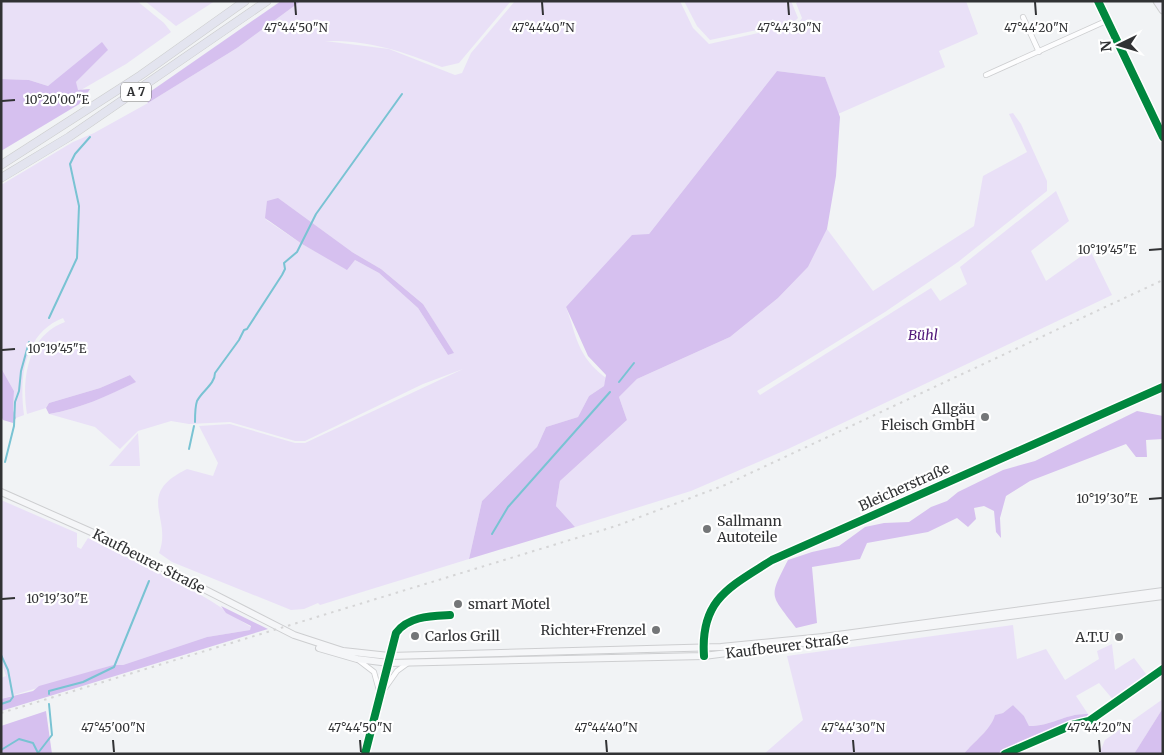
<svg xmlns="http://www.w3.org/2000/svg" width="1164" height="755" font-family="Merriweather,serif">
<rect width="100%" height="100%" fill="#f1f3f5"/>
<g fill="#e9e0f7" fill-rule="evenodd">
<polygon points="1,1 137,1 164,23 171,32 126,64 81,90 77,90 76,82 108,50 48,86 29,80 1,79"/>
<polygon points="145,1 215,1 176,26"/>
<path d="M301,1H511L459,63L442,67C401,51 370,40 325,41L389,49L455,75L462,73L471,53L515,1H680L693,28L709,44L798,24L802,18L796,3L799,1H966L978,34L939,51L945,67L838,114L825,77L777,71L649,234L566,307C577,336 576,355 606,378L604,386L589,396L578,417L546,427L537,447L482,501L469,559L320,605L318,603L304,609L291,610L172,562L159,553C173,517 134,495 187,469L213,476L218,463L199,426L230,424L295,443H305L463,369L423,384L305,441H295L230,422L189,424L171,421L138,431L120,449L95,427L49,414C80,409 107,396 135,382L130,375L100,388L49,403L46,408L27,414C21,379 28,335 65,322L63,318C24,333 19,378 24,415L16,418L13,410L14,391L1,368V185L73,142L94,133L148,103L237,48ZM265,219L352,252L381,269L423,304L453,353L448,355L418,308L379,273L355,260L347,269L302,244Z"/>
<polygon points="684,1 791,1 798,18 794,22 710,40 697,26"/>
<polygon points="1013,113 1021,124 1047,181 1047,191 958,262 885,312 757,391 760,395 931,288 940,301 967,284 960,267 1056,191 1069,221 1031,251 1046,281 1090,250 1112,295 788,449 691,491 575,527 556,506 560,481 627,420 619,397 637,379 730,337 778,298 808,267 827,229 873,291 974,226 983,176 1027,152 1009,114"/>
<polygon points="138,433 140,466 109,466"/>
<path d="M1,500L77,533V547L81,549L88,538C125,556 163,574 199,594C218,604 233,617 251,627L250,630L207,637L123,665H113L1,699V678L6,676L1,661Z"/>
<path d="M1013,625L1017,659L1046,649L1065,680L1099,659L1097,651L1112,644L1115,670L1134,658L1149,678L1115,702L1099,683L1076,696L1088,714C1066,713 1052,726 1029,726L1024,716L1013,705L1003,713L996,715C991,730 974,741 964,754H764L803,720L787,656Z"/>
<polygon points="1163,699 1163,708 1134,754 1099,754 1105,740"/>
</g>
<g fill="#d6c0ef">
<polygon points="281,1 301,1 237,48 148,103 144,96"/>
<polygon points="102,42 108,50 76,82 78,90 90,89 81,103 1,151 1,79 29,80 48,86"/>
<polygon points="777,71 825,77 840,117 836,176 827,229 808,267 778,298 730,337 637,379 619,397 627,420 560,481 556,506 575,527 469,559 482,501 537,447 546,427 578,417 589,396 604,386 606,375 588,356 566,307 632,235 649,234"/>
<polygon points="278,198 352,252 381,269 423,304 454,353 448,355 418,308 379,273 355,260 347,270 302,244 265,218 267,201"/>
<polygon points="1,368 14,391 13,410 16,418 13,423 3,420 1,416"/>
<path d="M130,375L136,382C107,396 80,409 49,414L46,408L49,403L100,388Z"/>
<path d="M1137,411L1163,416V439L1146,440L1147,457H1136L1126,444L1030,481L1006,496L1000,518L1001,538L996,532L994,511L984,506L974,508L976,519L968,527L957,518L928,532L867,543L860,559L812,567L817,623L796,628C770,593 768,599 788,560L812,552L839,546L865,527L884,523L909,522L931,507L947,501L958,492L1003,470L1035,461Z"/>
<polygon points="221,606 268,629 1,711 1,699 33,691 39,686 113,665 123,665 207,637 250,630 251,626 226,613"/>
<path d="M1013,705L1024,716L1029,726C1052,726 1066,713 1088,714L1091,718L1041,734L1001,754H964C974,741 991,730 995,715L1003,713Z"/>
<polygon points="1163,708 1163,754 1134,754"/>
<polygon points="46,711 52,754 1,754 1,726"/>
</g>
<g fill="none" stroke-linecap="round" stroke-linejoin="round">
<g stroke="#79c3d3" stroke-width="2">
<polyline points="49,318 77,258 79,206 70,164 75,154 90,137"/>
<polyline points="619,382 634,363"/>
<path d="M195,422C195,415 195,407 197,401C202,391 215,384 215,373L239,340L244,330L247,329L282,275L285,269L284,263L297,252L316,214L402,94"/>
<polyline points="189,449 194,426"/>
<polyline points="5,462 14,426 15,402 19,391 21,371 29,342"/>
<polyline points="492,534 508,507 610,392"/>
<polyline points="1,655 8,670 13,697 10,701 1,704"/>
<polyline points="49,694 49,691 83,682 114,667 149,581"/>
<polyline points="1,750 19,739 33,743 38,753"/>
<polyline points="38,753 52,735 49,704"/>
</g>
<defs>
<g id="minor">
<polyline points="1098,1 1163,137"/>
<polyline points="1023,17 1039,52"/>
<polyline points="986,75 1106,21"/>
<path d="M704,649C702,599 735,584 772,560L1163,387"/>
<polyline points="357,659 374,672 380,694"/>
<polyline points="385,688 397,671 408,663"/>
<path d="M365,754L396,633C408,616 432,616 450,615"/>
<polyline points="1005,754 1072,725 1089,721 1163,669"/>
</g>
<g id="secondary">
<polyline points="1,492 98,535 294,635 343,651 389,656 721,647 823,637 1163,591"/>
<polyline points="319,648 357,659 389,663 704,656 1163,596"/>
</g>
<polyline id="primary" points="1157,1 1163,10"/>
<g id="motorway">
<polyline points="1,165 141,75 245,1"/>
<polyline points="1,178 69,137 267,1"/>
</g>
</defs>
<use href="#minor" stroke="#cdced0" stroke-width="6"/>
<use href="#secondary" stroke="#cdced0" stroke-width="8"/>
<use href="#primary" stroke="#cdcece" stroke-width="9"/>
<use href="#motorway" stroke="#cdcece" stroke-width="9"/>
<use href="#minor" stroke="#fdfdfe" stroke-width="4.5"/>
<use href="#secondary" stroke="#f5f6f8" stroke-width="6"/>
<use href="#primary" stroke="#eeedf5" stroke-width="7"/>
<use href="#motorway" stroke="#e3e4ef" stroke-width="8"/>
<polyline stroke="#d5d5d6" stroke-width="2" stroke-dasharray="2.5 5" stroke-linecap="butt" points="1,713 616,526 725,485 1163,280"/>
<defs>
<g id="cycleway">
<polyline points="1098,1 1163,137"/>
<path d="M704,656C700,599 730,587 772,560L1163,387"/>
<path d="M365,754L396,633C408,616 432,616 450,615"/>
<polyline points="1005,754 1072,725 1089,721 1163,669"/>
</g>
</defs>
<use href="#cycleway" stroke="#fff" stroke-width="11"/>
<use href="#cycleway" stroke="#00873e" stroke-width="8"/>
</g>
<path fill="none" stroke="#313234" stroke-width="2" d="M295,2L296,15M542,2L543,15M788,2L789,15M1035,2L1036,15M2,101L15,100M1149,250L1162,249M2,350L15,349M1149,499L1162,498M2,599L15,598M113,740L114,752M360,740L361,752M606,740L607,752M853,740L854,752M1099,740L1100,752"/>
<g fill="#747678" stroke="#fff" stroke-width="2">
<circle cx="985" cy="417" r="5"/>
<circle cx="707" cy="529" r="5"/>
<circle cx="458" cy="604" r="5"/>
<circle cx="656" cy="630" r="5"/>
<circle cx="415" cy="636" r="5"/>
<circle cx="1119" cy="637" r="5"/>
</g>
<g text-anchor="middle" stroke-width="4.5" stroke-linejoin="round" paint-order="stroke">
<rect fill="#fff" stroke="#6f7071" stroke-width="1" x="121" y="82.5" width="30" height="19" rx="4"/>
<g font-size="12" font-weight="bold" fill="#313234">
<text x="136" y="96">A 7</text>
</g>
<g font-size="14" font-style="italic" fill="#501779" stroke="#fff">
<text x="923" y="340">Bühl</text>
</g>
<g font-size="14" fill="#313234" stroke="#fff" text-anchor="end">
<text x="975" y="414">Allgäu<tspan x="975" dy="16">Fleisch GmbH</tspan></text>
<text x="717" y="526" text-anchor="start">Sallmann<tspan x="717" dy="16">Autoteile</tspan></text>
<text x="468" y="609" text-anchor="start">smart Motel</text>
<text x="646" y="635">Richter+Frenzel</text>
<text x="425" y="641" text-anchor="start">Carlos Grill</text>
<text x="1109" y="642">A.T.U</text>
</g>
<g font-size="14" fill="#313234" stroke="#fff">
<text transform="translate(904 487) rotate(-24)" y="5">Bleicherstraße</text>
<text transform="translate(149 561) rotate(27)" y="5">Kaufbeurer Straße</text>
<text transform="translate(787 646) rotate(-7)" y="5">Kaufbeurer Straße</text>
</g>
</g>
<g font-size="12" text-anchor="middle" fill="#313234" stroke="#fff" stroke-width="4.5" stroke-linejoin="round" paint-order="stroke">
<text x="296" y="32">47°44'50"N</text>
<text x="543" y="32">47°44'40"N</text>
<text x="789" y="32">47°44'30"N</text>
<text x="1036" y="32">47°44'20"N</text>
<text x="57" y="104">10°20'00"E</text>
<text x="1107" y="254">10°19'45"E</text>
<text x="57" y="353">10°19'45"E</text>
<text x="1107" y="503">10°19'30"E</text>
<text x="57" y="603">10°19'30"E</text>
<text x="113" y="732">47°45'00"N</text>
<text x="360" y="732">47°44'50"N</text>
<text x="606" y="732">47°44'40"N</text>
<text x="853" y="732">47°44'30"N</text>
<text x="1099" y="732">47°44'20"N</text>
</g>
<rect width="1164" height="755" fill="none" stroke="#313234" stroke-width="5"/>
<g transform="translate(1119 45) rotate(265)" stroke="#ffffff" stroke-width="4" paint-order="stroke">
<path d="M0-4L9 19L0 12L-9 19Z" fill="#313234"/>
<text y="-8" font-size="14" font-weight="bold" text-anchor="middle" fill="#313234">N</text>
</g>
</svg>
